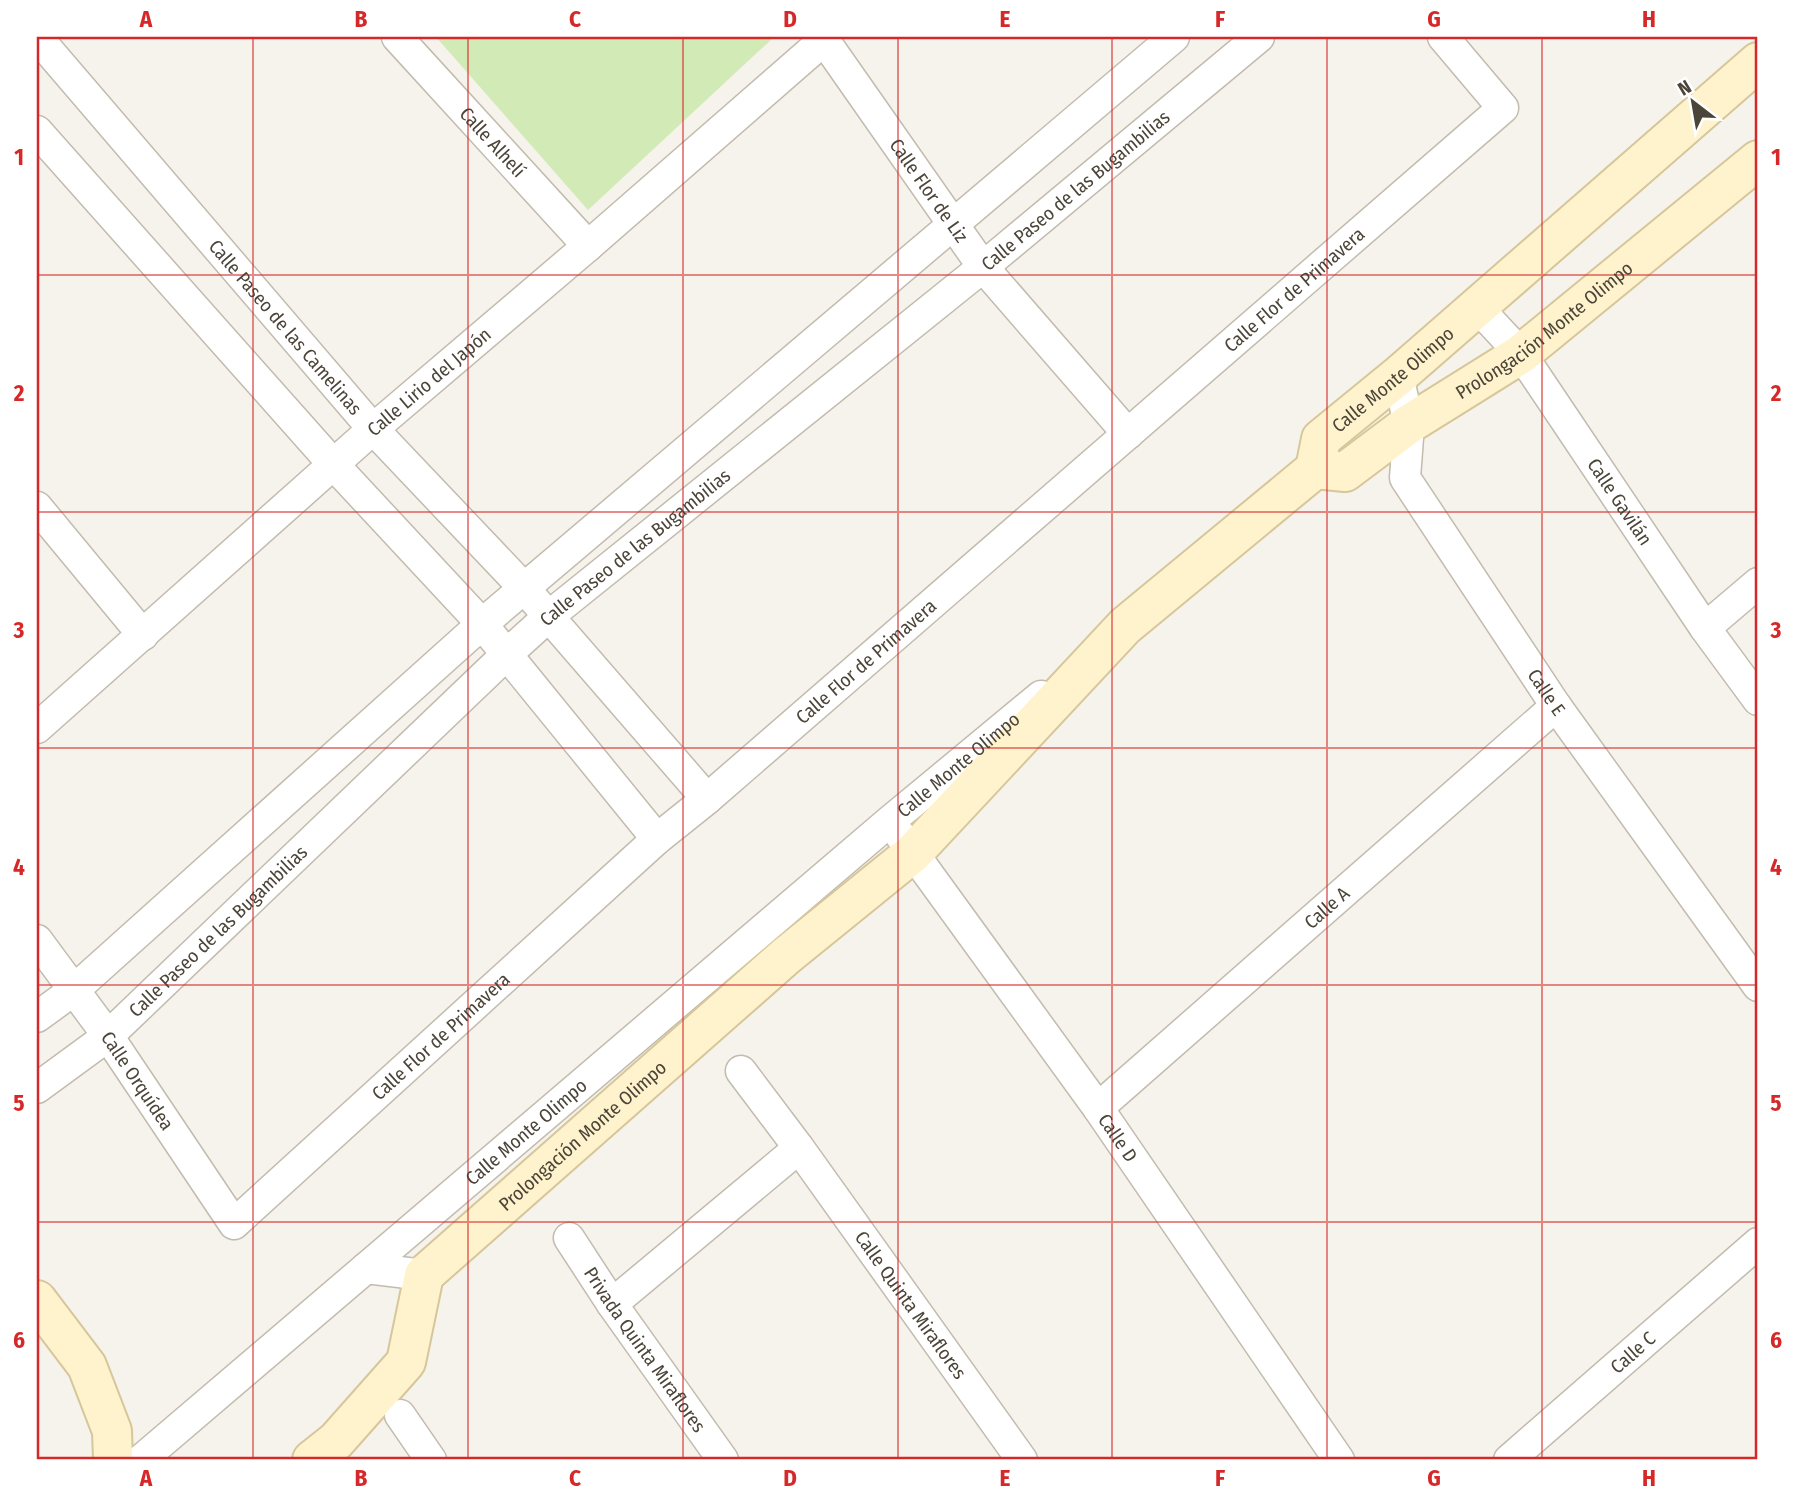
<svg xmlns="http://www.w3.org/2000/svg" width="1795" height="1497" font-family="'Fira Sans Condensed',sans-serif">
<rect width="100%" height="100%" fill="#f6f3ec"/>
<polygon fill="#d2eab5" points="436,37 774,37 588,210"/>
<g fill="none" stroke-linecap="round" stroke-linejoin="round">
<defs>
<g id="street">
<path id="s1" d="M37,37L373,429L524,588L707,799"/>
<path id="s2" d="M397,37L588,246"/>
<path id="s3" d="M822,37L983,267L1128,434"/>
<polyline points="37,131 334,465 482,624 657,839"/>
<path id="s4" d="M1477,307L1521,354L1705,628L1758,700"/>
<path id="s5" d="M1398,376L1409,424L1405,478L1556,706L1758,986"/>
<polyline points="37,507 143,635"/>
<polyline points="1705,628 1758,583"/>
<path id="s6" d="M37,728L373,429L588,246L824,40"/>
<path id="s7" d="M900,835L1098,1108L1339,1460"/>
<path id="s8" d="M37,940L108,1036L234,1224L657,839L707,799L1503,108L1443,37"/>
<polyline points="37,1017 74,990 482,624 1174,37"/>
<path id="s9" d="M741,1071L799,1148L1022,1460"/>
<path id="s10" d="M37,1088L108,1036L506,655L549,616L983,267L1259,37"/>
<path id="s11" d="M1098,1108L1556,706"/>
<path id="s12" d="M569,1238L612,1304L723,1460"/>
<polyline points="366,1268 424,1275"/>
<polyline points="612,1304 799,1148"/>
<polyline points="400,1415 431,1460"/>
<path id="s13" d="M141,1460L890,821L1041,696"/>
<path id="s14" d="M1509,1460L1758,1243"/>
</g>
<g id="secondary">
<path id="s15" d="M1315,469L1345,472L1409,424L1521,354L1758,160"/>
<polyline points="37,1300 87,1366 112,1431 113,1460"/>
<path id="s16" d="M312,1460L336,1441L406,1362L424,1275L786,956L913,853L1125,626L1315,469L1321,439L1398,376L1758,62"/>
</g>
</defs>
<use href="#street" stroke="#c2bbae" stroke-width="33"/>
<use href="#secondary" stroke="#d6c79b" stroke-width="42"/>
<use href="#street" stroke="#fff" stroke-width="30"/>
<use href="#secondary" stroke="#fff3cd" stroke-width="38"/>
</g>
<path fill="none" stroke="#d62828" stroke-width="2" stroke-opacity="0.55" d="M253,37V1460M468,37V1460M683,37V1460M898,37V1460M1112,37V1460M1327,37V1460M1542,37V1460M37,275H1758M37,512H1758M37,748H1758M37,985H1758M37,1222H1758"/>
<g text-anchor="middle" stroke-width="6" stroke-linejoin="round" paint-order="stroke">
<g font-size="19" fill="#4b4439" stroke="#fff">
<text dy="7" stroke="none"><textPath href="#s2" startOffset="142">Calle Alhelí</textPath></text>
<text dy="7" stroke="none"><textPath href="#s10" startOffset="1374">Calle Paseo de las Bugambilias</textPath></text>
<text dy="7" stroke="none"><textPath href="#s3" startOffset="187">Calle Flor de Liz</textPath></text>
<text dy="7" stroke="none"><textPath href="#s8" startOffset="1759">Calle Flor de Primavera</textPath></text>
<text dy="7" stroke="none"><textPath href="#s1" startOffset="382">Calle Paseo de las Camelinas</textPath></text>
<text dy="7" stroke="none"><textPath href="#s15" startOffset="275">Prolongación Monte Olimpo</textPath></text>
<text dy="7" stroke="none"><textPath href="#s16" startOffset="1552">Calle Monte Olimpo</textPath></text>
<text dy="7" stroke="none"><textPath href="#s6" startOffset="523">Calle Lirio del Japón</textPath></text>
<text dy="7" stroke="none"><textPath href="#s4" startOffset="242">Calle Gavilán</textPath></text>
<text dy="7" stroke="none"><textPath href="#s10" startOffset="807">Calle Paseo de las Bugambilias</textPath></text>
<text dy="7" stroke="none"><textPath href="#s8" startOffset="1192">Calle Flor de Primavera</textPath></text>
<text dy="7" stroke="none"><textPath href="#s5" startOffset="360">Calle E</textPath></text>
<text dy="7" stroke="none"><textPath href="#s13" startOffset="1073">Calle Monte Olimpo</textPath></text>
<text dy="7" stroke="none"><textPath href="#s11" startOffset="304">Calle A</textPath></text>
<text dy="7" stroke="none"><textPath href="#s10" startOffset="240">Calle Paseo de las Bugambilias</textPath></text>
<text dy="7" stroke="none"><textPath href="#s8" startOffset="625">Calle Flor de Primavera</textPath></text>
<text dy="7" stroke="none"><textPath href="#s8" startOffset="173">Calle Orquídea</textPath></text>
<text dy="7" stroke="none"><textPath href="#s13" startOffset="506">Calle Monte Olimpo</textPath></text>
<text dy="7" stroke="none"><textPath href="#s16" startOffset="436">Prolongación Monte Olimpo</textPath></text>
<text dy="7" stroke="none"><textPath href="#s7" startOffset="373">Calle D</textPath></text>
<text dy="7" stroke="none"><textPath href="#s9" startOffset="289">Calle Quinta Miraflores</textPath></text>
<text dy="7" stroke="none"><textPath href="#s12" startOffset="135">Privada Quinta Miraflores</textPath></text>
<text dy="7" stroke="none"><textPath href="#s14" startOffset="164">Calle C</textPath></text>
</g>
</g>
<rect width="1795" height="1497" fill="none" stroke="#ffffff" stroke-width="77"/>
<g transform="translate(1693 102) rotate(329)" stroke="#ffffff" stroke-width="5" paint-order="stroke">
<path d="M0-5L12 26L0 18L-12 26Z" fill="#4b4439"/>
<text y="-10" font-size="19" font-weight="bold" text-anchor="middle" fill="#4b4439">N</text>
</g>
<rect x="38" y="38" width="1718" height="1420" fill="none" stroke="#d62828" stroke-width="2.5"/>
<g font-size="23" text-anchor="middle" font-weight="bold" fill="#d62828">
<text x="146" y="27">A</text>
<text x="361" y="27">B</text>
<text x="575" y="27">C</text>
<text x="790" y="27">D</text>
<text x="1005" y="27">E</text>
<text x="1220" y="27">F</text>
<text x="1434" y="27">G</text>
<text x="1649" y="27">H</text>
<text x="19" y="165">1</text>
<text x="1776" y="165">1</text>
<text x="19" y="401">2</text>
<text x="1776" y="401">2</text>
<text x="19" y="638">3</text>
<text x="1776" y="638">3</text>
<text x="19" y="875">4</text>
<text x="1776" y="875">4</text>
<text x="19" y="1111">5</text>
<text x="1776" y="1111">5</text>
<text x="19" y="1348">6</text>
<text x="1776" y="1348">6</text>
<text x="146" y="1486">A</text>
<text x="361" y="1486">B</text>
<text x="575" y="1486">C</text>
<text x="790" y="1486">D</text>
<text x="1005" y="1486">E</text>
<text x="1220" y="1486">F</text>
<text x="1434" y="1486">G</text>
<text x="1649" y="1486">H</text>
</g>
</svg>
